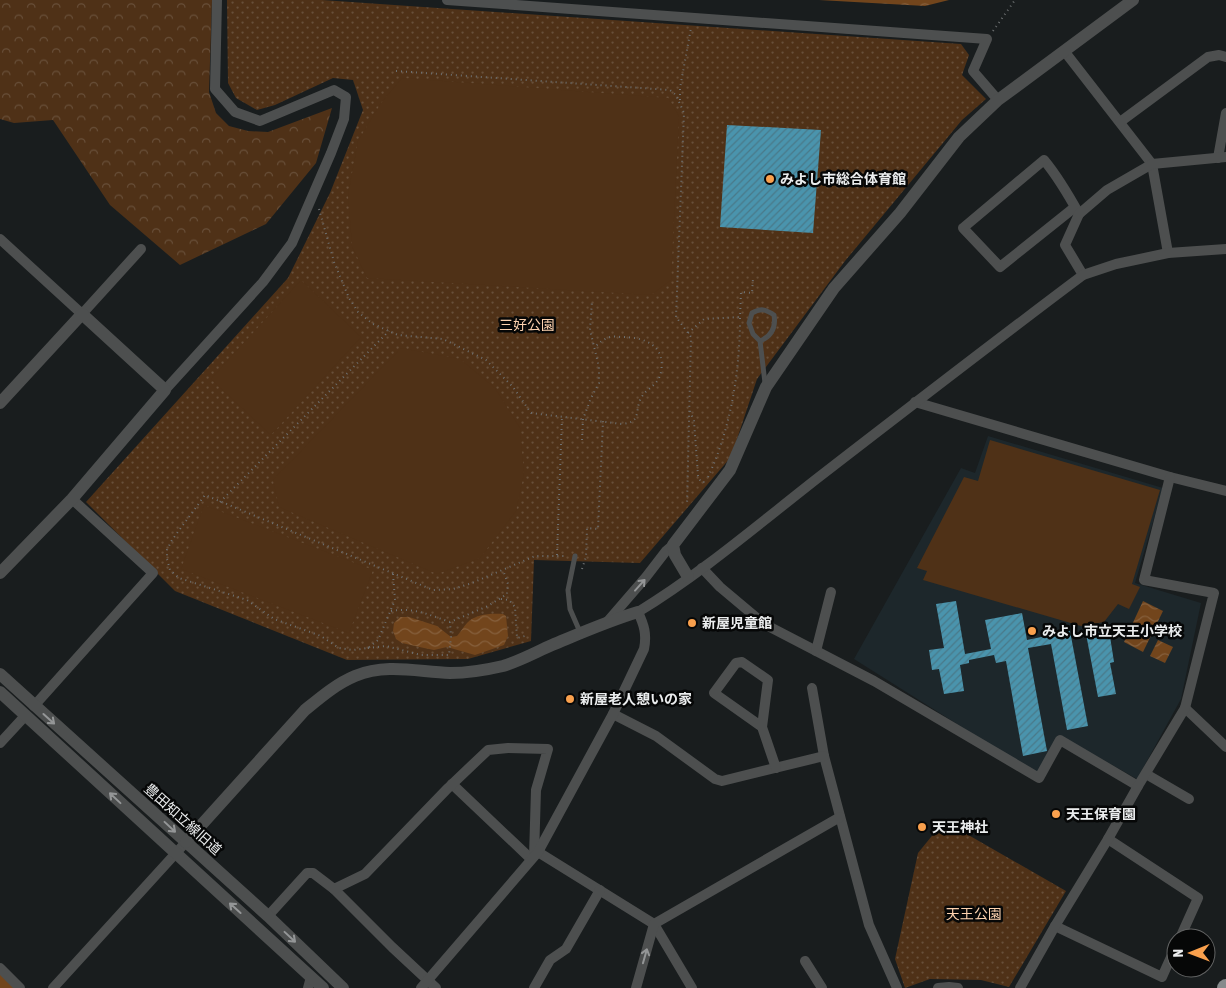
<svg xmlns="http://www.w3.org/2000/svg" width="1226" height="988" font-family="'Asap Condensed','Noto Sans JP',sans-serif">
<defs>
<pattern id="grass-dots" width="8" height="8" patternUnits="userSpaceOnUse" patternTransform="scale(1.25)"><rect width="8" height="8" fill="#4f3117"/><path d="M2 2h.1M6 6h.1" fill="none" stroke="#684f39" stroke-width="1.8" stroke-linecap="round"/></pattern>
<pattern id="forest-crowns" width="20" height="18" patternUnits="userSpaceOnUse" patternTransform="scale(1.25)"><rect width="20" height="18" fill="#4f3117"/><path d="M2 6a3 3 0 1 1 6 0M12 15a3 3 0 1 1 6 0" fill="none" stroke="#684f39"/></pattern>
<pattern id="water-waves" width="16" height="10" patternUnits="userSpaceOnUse" patternTransform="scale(1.25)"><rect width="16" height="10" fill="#72451c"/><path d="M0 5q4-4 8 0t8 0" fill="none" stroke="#86603d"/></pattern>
<pattern id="building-hatch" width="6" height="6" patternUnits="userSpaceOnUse" patternTransform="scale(1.25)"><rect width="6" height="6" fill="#4a94ad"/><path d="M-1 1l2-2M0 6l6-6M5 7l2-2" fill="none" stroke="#497989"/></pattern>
</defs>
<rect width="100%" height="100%" fill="#191d1e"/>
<polygon fill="#1d272b" points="988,436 1163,488 1135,583 1201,603 1181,699 1137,779 1059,735 1038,775 854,659 961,468 975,473"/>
<g fill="url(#grass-dots)">
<polygon points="227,0 322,0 961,44 969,55 962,75 986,99 962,120 845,261 757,379 731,457 640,563 534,560 531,641 468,659 347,660 175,591 86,502 288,278 330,193 363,110 353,80 333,78 275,105 257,110 236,98 228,83"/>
<polygon points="944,821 1066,891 1009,987 981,980 930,979 905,988 895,959 918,853"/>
</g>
<polygon fill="url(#forest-crowns)" points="0,0 212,0 209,92 216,113 229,126 248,131 268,132 332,108 316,163 266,224 180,265 110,205 53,120 14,123 0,119"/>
<g fill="#4f3117">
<polygon points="402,78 668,98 679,116 671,280 651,295 367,278 352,246 348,195 358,141 381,103"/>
<polygon points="301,280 361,337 271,435 211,379"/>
<polygon points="401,348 460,359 495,388 520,428 524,474 516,511 480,558 437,574 279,507 273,480"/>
<polygon points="990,440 1160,490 1132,584 1140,587 1129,609 1118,604 1104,622 1081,626 923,580 927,571 917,568 964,477 978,481"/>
<polygon points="204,505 373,570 349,633 181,569"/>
</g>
<g fill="url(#water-waves)">
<polygon points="819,0 949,0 925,6"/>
<polygon points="1143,601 1163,611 1143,652 1124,642"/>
<path d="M503,614L506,616L508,636L504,645L475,655L447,647L434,650L424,648L402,643L396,639L393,631L394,623L400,617H409L437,626L451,637L457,636C461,632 463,627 467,623C475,614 491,613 503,614Z"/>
<polygon points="1158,640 1173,647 1165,663 1150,656"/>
</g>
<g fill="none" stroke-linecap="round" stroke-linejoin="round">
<polyline stroke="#72451c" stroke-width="21" points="0,979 9,988"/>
</g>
<g fill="url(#building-hatch)">
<polygon points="727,125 821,130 813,233 720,227"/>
<polygon points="956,601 965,654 991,649 985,620 1022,613 1027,640 1070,631 1088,726 1067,730 1051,644 1028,648 1047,751 1023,756 1006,661 996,663 994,655 969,660 969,663 960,665 964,691 944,694 939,669 932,670 929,650 944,648 936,604"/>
<polygon points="1109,630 1114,662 1110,663 1116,694 1098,697 1086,634"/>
</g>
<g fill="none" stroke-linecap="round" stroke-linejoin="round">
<g stroke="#6f7273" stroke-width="2" stroke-dasharray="1 4" stroke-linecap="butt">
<polyline points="993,31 1015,0"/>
<polyline points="396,71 670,90 676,95 684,113 676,317 691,337 687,505"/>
<polyline points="680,100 680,88 691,28"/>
<path d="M319,209L334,262L349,298L358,312L373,324L398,335L443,339L486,360L513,387L531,413L622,424C641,422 635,413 640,400C645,388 658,387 661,372C666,345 644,337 622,337C618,337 614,336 610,337C603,339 599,343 594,348"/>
<polyline points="740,319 741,292 752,293 753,279"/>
<polyline points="688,333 704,319 740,317"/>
<polyline points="690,411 694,421 698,476 701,482 706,482"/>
<polyline points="582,440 583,419 591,398 599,383 599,367 590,330 592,301"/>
<path d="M708,477C730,430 739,377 740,324"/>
<polyline points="220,502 389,331"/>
<polyline points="557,555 562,417"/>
<polyline points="582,569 586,557 587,528 598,529 603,421"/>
<polyline points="393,574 395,600 378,640 368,648 353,650 339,648 321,636 274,619 247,600 179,578 170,570 167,559 167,550 172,540 205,495 433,590 453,589 472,583 535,556 566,556"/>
<polyline points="501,599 509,600 515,607 517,638 525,636"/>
<path d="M391,611C414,607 429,615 450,622L488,606L507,594L508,584L503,570"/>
<polyline points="368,648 386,646 421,655 449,655 451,637 450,622"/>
</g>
<g stroke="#4d4f4f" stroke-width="5">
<path d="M760,341C772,336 776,327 774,315C765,309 761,308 752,313L749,323L753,334L760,341L765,383"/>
<polyline points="575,556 568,590 570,609 580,632"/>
</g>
<g stroke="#4d4f4f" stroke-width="10">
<polyline points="447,0 987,39 973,71 998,100"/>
<polyline points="1065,52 1152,164 1168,253"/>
<polyline points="1120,122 1208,57 1219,55 1226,57"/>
<polyline points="1218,158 1226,113"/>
<path d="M1075,207L1000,267L963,228L1044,160C1058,177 1068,194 1079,214"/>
<polyline points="0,239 82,314 141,249"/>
<polyline points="1083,275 1065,245 1079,214 1107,190 1152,164 1226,157"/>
<polyline points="165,390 263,282 292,243 331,153 344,119 346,97 334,90 260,121 235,112 215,89 217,0"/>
<polyline points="915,402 1170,477 1226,491"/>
<polyline points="702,568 720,587 764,624 874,681 1039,778 1060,740 1138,786"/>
<polyline points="608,621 646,577 666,551 673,545"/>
<polyline points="816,651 831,592"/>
<polyline points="812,688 824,756 869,925 897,988"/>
<polyline points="34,706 153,573 72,499"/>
<polyline points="1185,708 1226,747"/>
<polyline points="613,714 656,736 715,779 722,781 824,756"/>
<polyline points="762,727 714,693 736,663 742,662 768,680 762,727 776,768"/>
<polyline points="0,743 25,716"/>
<polyline points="1146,774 1189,799"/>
<polyline points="452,784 531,859"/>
<polyline points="1108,839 1198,898 1180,938"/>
<polyline points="538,852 654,924 692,988"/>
<polyline points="334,889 392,947 436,988"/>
<polyline points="268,916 307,873 313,873 334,889 365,874 448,788 488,750 508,748 548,749 536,790 534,856"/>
<polyline points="1055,926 1162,977 1176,946"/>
<polyline points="805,961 822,988"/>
<polyline points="0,968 20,988"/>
<polyline points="53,988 186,842"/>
<polyline points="308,988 311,977"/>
<path d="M421,988L538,852L613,714L644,649C647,634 644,625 638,612C702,573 760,523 819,477C907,409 995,341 1083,275L1116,264L1168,253L1226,249"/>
<polyline points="534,988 550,960 566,949 600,890"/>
<polyline points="636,988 654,924 840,817"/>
<polyline points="938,988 949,987 958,988"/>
<polyline points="1020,988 1055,926 1108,839 1138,786 1185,708 1214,593 1144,580 1170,477"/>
</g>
<g stroke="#4d4f4f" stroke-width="12">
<polyline points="0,403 82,314 165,390 72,499 0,573"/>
<polyline points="688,577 675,555 673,545 730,470 766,387 834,288 900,213 959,137 998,100 1133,0"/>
<polyline points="0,674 268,916 343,988"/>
<polyline points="0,692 323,988"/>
<path d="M186,842L305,710C321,697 336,684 355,676C387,663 418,672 450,673C467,673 486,670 503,666C520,661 536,652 552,645C581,633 608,621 638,612"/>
</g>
<polyline stroke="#868b8c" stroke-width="16" points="1225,988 1226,987"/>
</g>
<defs><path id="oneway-shaft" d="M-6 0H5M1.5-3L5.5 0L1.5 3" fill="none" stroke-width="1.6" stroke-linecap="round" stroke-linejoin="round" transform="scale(1.25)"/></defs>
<g stroke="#949697">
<use href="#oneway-shaft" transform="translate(640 585) rotate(-48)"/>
<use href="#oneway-shaft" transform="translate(49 719) rotate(42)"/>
<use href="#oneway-shaft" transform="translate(115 798) rotate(-137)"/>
<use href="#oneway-shaft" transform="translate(170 827) rotate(43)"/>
<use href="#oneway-shaft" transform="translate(235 908) rotate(-138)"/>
<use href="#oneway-shaft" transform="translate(290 937) rotate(43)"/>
<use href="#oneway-shaft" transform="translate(645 956) rotate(-74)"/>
</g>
<g fill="#f9a04d" stroke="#060707" stroke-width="2">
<circle cx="770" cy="179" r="5"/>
<circle cx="692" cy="623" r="5"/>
<circle cx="1032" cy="631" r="5"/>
<circle cx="570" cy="699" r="5"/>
<circle cx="1056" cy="814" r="5"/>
<circle cx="922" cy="827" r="5"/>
</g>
<g text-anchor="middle" stroke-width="5" stroke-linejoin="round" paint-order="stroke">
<g font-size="14" font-weight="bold" fill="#ebedee" stroke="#060707" text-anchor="start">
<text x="780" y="184">みよし市総合体育館</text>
<text x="702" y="628">新屋児童館</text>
<text x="1042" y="636">みよし市立天王小学校</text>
<text x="580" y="704">新屋老人憩いの家</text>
<text x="1066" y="819">天王保育園</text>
<text x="932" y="832">天王神社</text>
</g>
<g font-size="14" fill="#fdd2af" stroke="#060707">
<text x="527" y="330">三好公園</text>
<text x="974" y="919">天王公園</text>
</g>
<g font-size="14" fill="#ebedee" stroke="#060707">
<text transform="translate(183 819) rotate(42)" y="5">豊田知立線旧道</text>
</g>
</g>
<g transform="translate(1191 953) rotate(269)"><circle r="24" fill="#060707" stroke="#626363"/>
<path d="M0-4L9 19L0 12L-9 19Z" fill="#f9a04d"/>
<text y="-8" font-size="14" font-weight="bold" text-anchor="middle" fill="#ebedee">N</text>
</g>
</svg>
